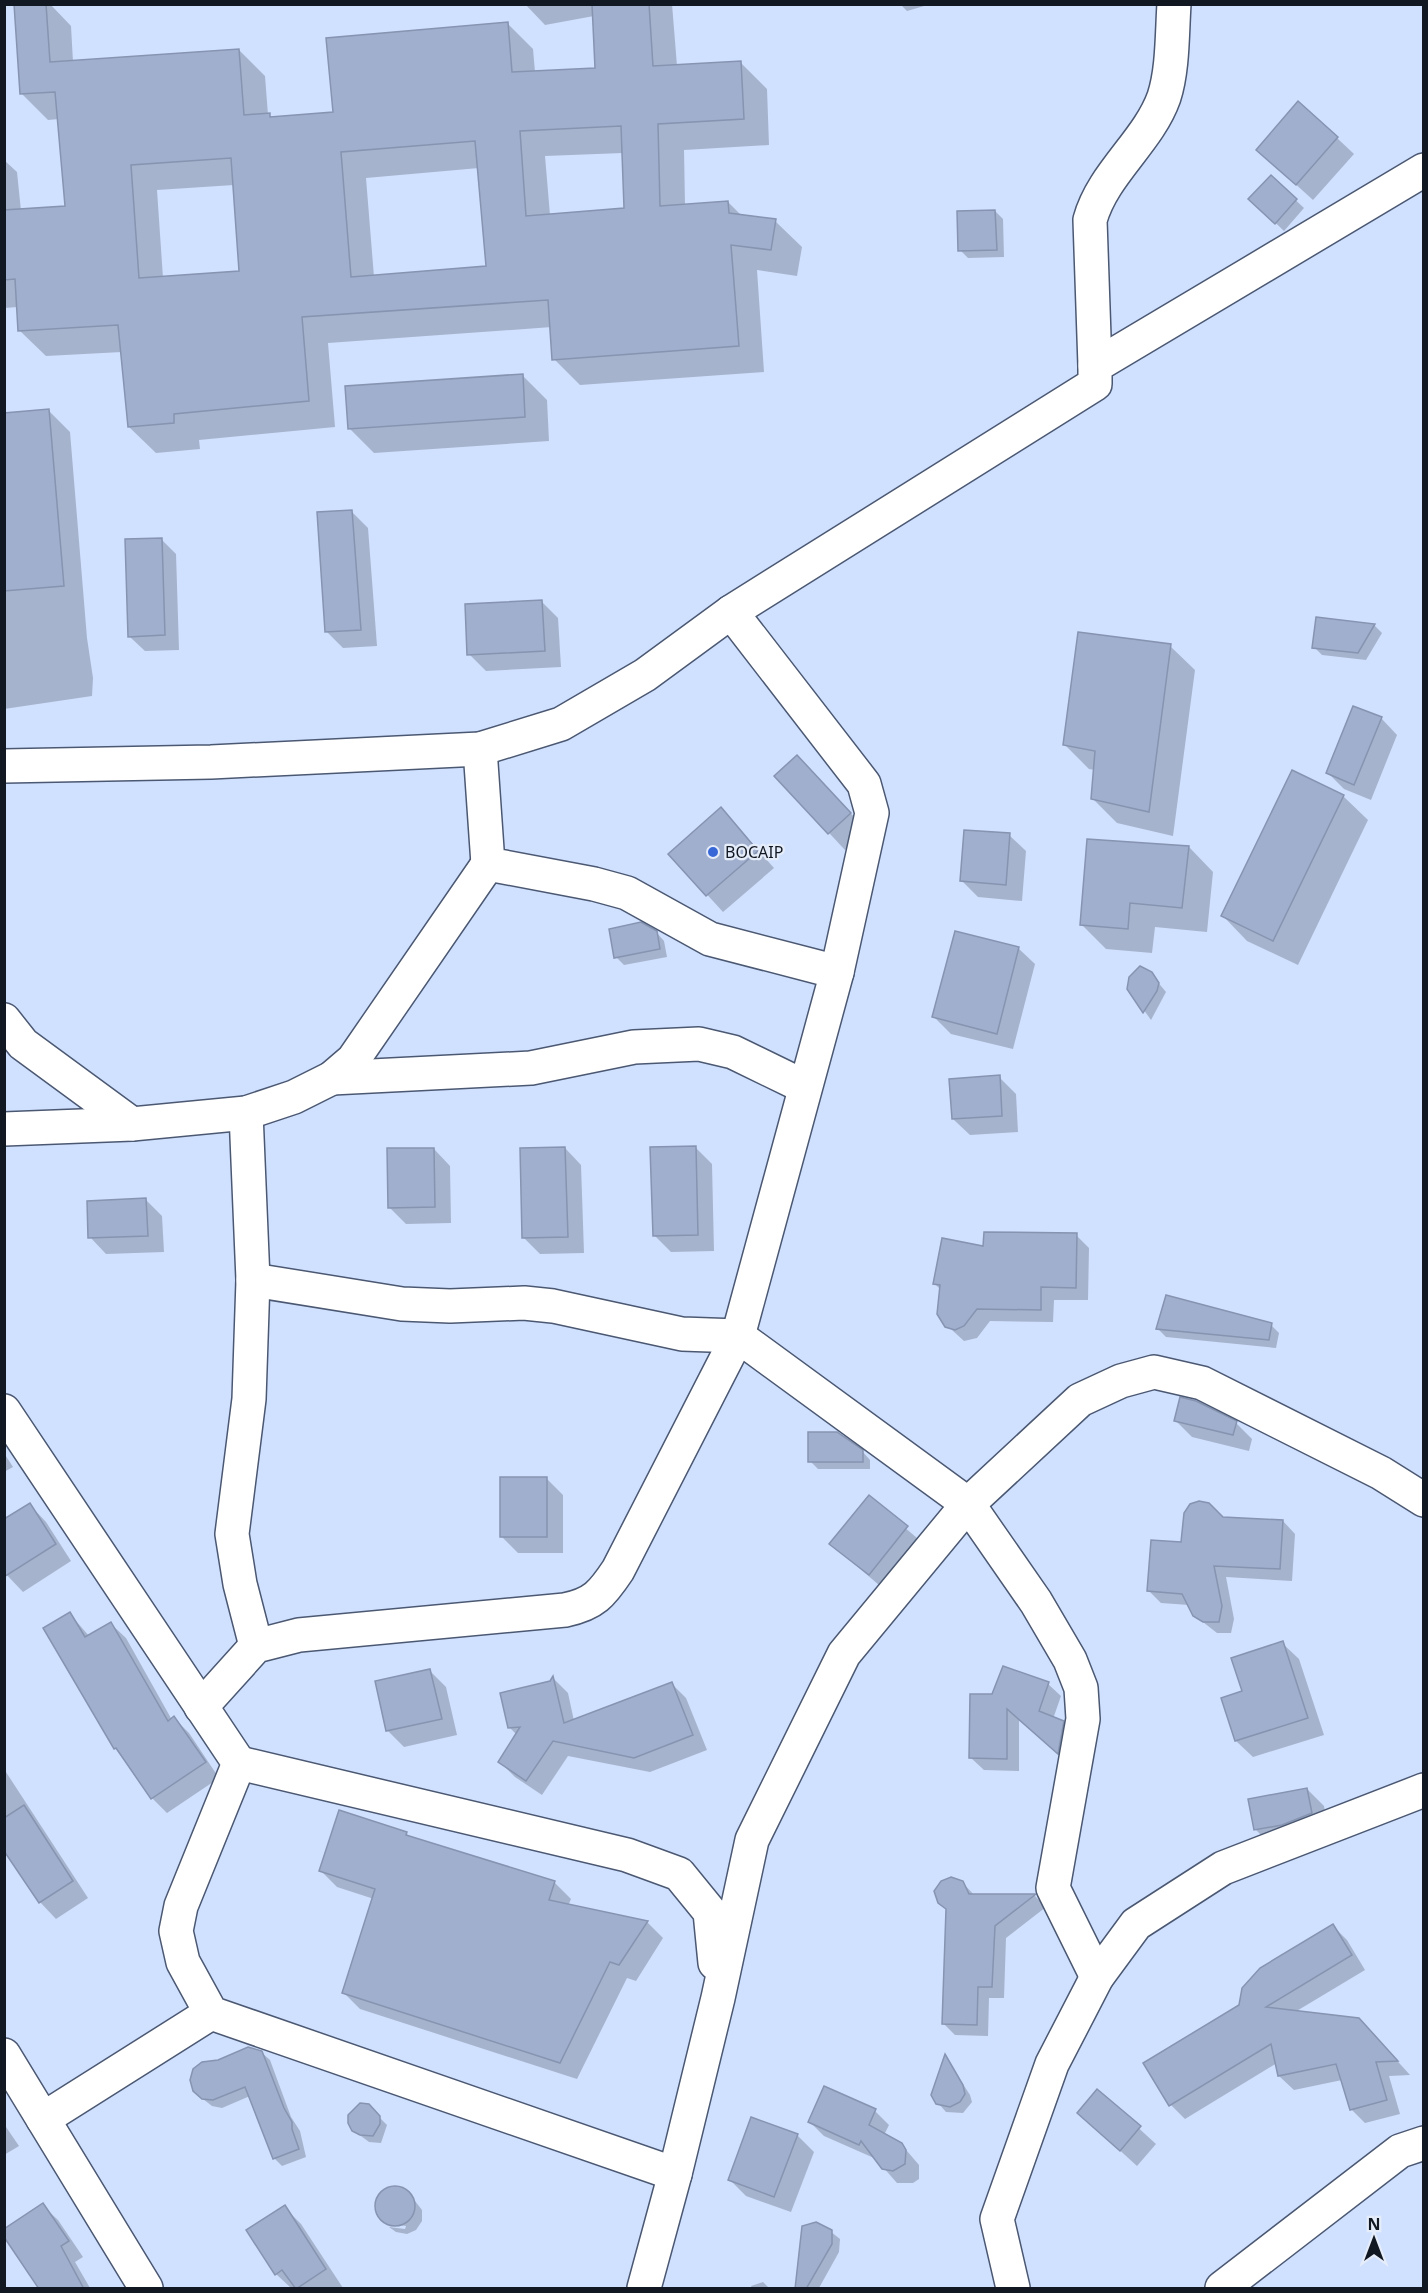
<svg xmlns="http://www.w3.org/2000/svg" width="1428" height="2293" font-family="'Noto Sans',sans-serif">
<rect width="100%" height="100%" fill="#d0e0ff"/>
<g fill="#0003" fill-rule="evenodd">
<path d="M16,4H50L71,26L73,62L239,50L265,76L268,115L273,118L335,114L507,23L533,49L535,72L597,70L594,16L545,25L525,4H672L677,66L741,63L767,89L769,145L684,150L685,205L728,202L742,216L775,221L802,247L797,276L757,270L764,372L580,385L554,359L552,327L328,343L335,427L199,440L200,449L156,453L129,427L122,352L46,356L19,330L18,307L4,308V160L17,172L21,211L66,207L59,119L48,120L22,94ZM623,153L625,210L550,215L545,156ZM479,168L487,268L374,277L366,178ZM234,185L240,272L163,278L157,190Z"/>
<polygon points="900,4 931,4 907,11"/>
<polygon points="1337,138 1354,154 1313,200 1258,150"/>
<polygon points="1271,177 1304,208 1284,231 1251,199"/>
<polygon points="995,211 1003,219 1004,257 968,258 960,250"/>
<polygon points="522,375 547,400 549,441 374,453 349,428"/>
<polygon points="49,411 70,432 87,638 93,678 92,696 4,709 4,414"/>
<polygon points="351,511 368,528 377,646 343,648 327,632"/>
<polygon points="161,539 176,554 179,650 145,651 130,637"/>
<polygon points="542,602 558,618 561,667 486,671 469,654"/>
<polygon points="1374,625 1382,633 1366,660 1322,655 1314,647"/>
<polygon points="1170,646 1195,670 1173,836 1117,823 1093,799 1095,770 1089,769 1064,744"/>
<polygon points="1381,718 1397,735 1371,800 1344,789 1328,773"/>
<polygon points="814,773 866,830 845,850 776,776"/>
<polygon points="1343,796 1368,820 1298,965 1247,941 1223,916"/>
<polygon points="737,826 774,868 723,912 670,854"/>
<polygon points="1009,835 1026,851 1022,901 978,897 962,881"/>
<polygon points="1189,847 1213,872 1207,932 1155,927 1152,953 1106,949 1081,924"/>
<polygon points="656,932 664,941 667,957 624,965 616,957"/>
<polygon points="1018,948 1035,964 1013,1049 951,1034 934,1017"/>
<polygon points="1151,974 1166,992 1151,1020 1128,988"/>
<polygon points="999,1077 1016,1094 1018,1132 970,1135 953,1119"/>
<polygon points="695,1147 712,1164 714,1251 671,1252 655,1236"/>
<polygon points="565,1148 581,1165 584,1253 540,1254 524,1238"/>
<polygon points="434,1149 450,1166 451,1223 406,1224 389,1207"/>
<polygon points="145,1199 162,1216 164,1252 106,1254 90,1237"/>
<polygon points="1076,1235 1089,1248 1088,1300 1054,1300 1053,1322 990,1321 977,1338 964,1341 940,1319 941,1290 935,1284 984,1247"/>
<polygon points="1271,1325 1279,1333 1276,1348 1166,1337 1158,1329"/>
<polygon points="1176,1421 1236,1423 1252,1439 1249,1451 1192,1437"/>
<polygon points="862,1451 870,1460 870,1469 818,1469 810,1461"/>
<polygon points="4,1453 13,1467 4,1472"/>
<polygon points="546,1478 563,1495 563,1553 518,1553 501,1536"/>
<polygon points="869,1497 924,1544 886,1591 831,1544"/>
<polygon points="30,1505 46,1522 71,1561 23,1592 4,1572"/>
<polygon points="1223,1518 1283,1521 1295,1534 1292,1581 1226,1577 1234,1619 1231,1633 1217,1633 1194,1615 1189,1605 1161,1603 1149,1591 1182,1544"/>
<polygon points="70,1614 89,1636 111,1624 126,1638 172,1720 174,1718 189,1733 219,1778 167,1813 152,1798 115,1748"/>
<polygon points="1282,1643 1299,1659 1324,1735 1253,1757 1236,1741 1223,1699 1244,1692"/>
<polygon points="429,1670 446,1687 457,1735 404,1747 387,1730"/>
<polygon points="553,1678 568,1693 574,1721 671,1683 686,1698 707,1750 650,1772 568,1756 542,1795 515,1777 500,1762 517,1735 509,1727"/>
<polygon points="1048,1684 1061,1696 1053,1719 1063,1723 1076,1736 1071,1765 1019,1720 1019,1771 984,1770 971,1758 993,1696"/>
<polygon points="4,1769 88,1898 56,1919 40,1902 4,1849"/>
<polygon points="1307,1789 1324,1806 1328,1830 1272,1846 1256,1830"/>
<polygon points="406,1833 411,1839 554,1882 571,1899 568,1906 647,1922 663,1938 636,1981 627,1978 577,2079 360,2009 344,1993 374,1899 337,1887 321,1871"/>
<polygon points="962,1882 975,1896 1035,1896 1046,1907 1006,1938 1004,1998 989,1998 988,2036 955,2035 943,2023 947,1910"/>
<polygon points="1333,1926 1347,1940 1365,1970 1295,2012 1373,2034 1410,2075 1389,2076 1400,2114 1365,2123 1351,2109 1342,2080 1294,2090 1279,2076 1277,2063 1185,2119 1171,2105 1145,2063 1240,2006"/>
<polygon points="261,2052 270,2060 291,2117 300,2131 306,2157 282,2166 274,2158 250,2096 222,2108 212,2106 203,2099"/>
<polygon points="945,2056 970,2095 972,2102 963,2113 946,2112 938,2103"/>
<polygon points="1098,2091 1156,2144 1137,2166 1079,2113"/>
<polygon points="368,2106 387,2125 381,2143 369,2142 353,2130"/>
<polygon points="875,2111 889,2125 884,2135 901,2144 919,2165 919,2179 913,2183 897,2183 874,2157 874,2158 824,2136 810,2122"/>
<polygon points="4,2124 19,2146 4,2155"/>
<polygon points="797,2135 814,2152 791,2212 746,2196 729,2179"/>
<polygon points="398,2188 408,2192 422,2210 422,2221 416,2230 407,2234 396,2232 389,2227 405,2229 406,2226 385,2223 379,2217 376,2207 379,2196 387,2189"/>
<polygon points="42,2205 58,2220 83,2257 75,2262 90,2288 41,2288"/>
<polygon points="284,2207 301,2224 343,2288 291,2288 276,2274"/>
<polygon points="821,2224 840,2239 839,2252 819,2288 796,2288 803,2227"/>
<polygon points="763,2282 769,2288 752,2288 751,2286"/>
</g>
<g fill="#a0afcd" stroke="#8694b1" stroke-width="1.5" fill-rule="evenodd">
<path d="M14,4H46L50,62L239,49L244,115L270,113V117L333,112L326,38L508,22L512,72L595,68L592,4H649L653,66L741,61L744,119L658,124L660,206L728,201L729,213L776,219L771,250L731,245L739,346L552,360L548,300L302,317L309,401L174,414V423L128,427L118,325L18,331L15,279L4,280V210L65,206L55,92L20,94ZM621,126L624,208L526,216L520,131ZM475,141L486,266L351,277L341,152ZM231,158L239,271L139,278L131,165Z"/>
<polygon points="1298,101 1338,137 1296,185 1256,150"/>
<polygon points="1271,175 1297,199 1275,224 1248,199"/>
<polygon points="995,210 997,250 958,251 957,211"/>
<polygon points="523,374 525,417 348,429 345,386"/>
<polygon points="49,409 64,586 4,591 4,413"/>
<polygon points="352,510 361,630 325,632 317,512"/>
<polygon points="162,538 165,635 128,637 125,539"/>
<polygon points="542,600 545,651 467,655 465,604"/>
<polygon points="1316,617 1375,624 1358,653 1312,648"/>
<polygon points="1078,632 1171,644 1149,812 1091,799 1095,751 1063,745"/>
<polygon points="1353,706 1382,717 1354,785 1326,773"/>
<polygon points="797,755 851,813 828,834 774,776"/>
<polygon points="1292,770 1344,795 1273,941 1221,916"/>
<polygon points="721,807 758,851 706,896 668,854"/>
<polygon points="964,830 1010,833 1006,885 960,881"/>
<polygon points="1087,839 1189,846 1182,908 1130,903 1128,929 1080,925"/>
<polygon points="641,922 657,931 660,949 614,958 609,929"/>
<polygon points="955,931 1019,947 997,1034 932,1017"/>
<polygon points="1140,966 1152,972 1159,983 1157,991 1143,1013 1127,989 1129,977"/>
<polygon points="1000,1075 1002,1116 952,1119 949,1079"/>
<polygon points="696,1146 698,1235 653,1236 650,1147"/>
<polygon points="565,1147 568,1237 522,1238 520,1148"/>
<polygon points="387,1148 434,1148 435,1207 388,1208"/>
<polygon points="146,1198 148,1236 88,1238 87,1201"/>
<polygon points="984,1232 1077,1233 1076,1288 1041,1287 1041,1310 977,1309 964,1326 955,1330 945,1327 937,1314 940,1285 933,1284 942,1238 983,1246"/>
<polygon points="1166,1295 1272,1323 1269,1340 1156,1329"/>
<polygon points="1180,1397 1196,1401 1237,1421 1233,1435 1174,1421"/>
<polygon points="808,1432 837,1432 863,1450 863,1462 808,1462"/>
<rect x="500" y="1477" width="47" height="60"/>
<polygon points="869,1495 908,1526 869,1575 829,1544"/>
<polygon points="1199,1501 1209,1503 1223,1517 1283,1520 1280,1569 1214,1566 1222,1606 1219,1622 1203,1622 1193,1616 1182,1594 1147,1591 1151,1540 1181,1542 1184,1513 1190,1504"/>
<polygon points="30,1503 56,1544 4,1577 4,1519"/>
<polygon points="70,1612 85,1637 111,1622 168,1721 174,1716 206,1762 151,1799 116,1748 114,1749 43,1628"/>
<polygon points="1283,1641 1308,1718 1235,1741 1221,1698 1242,1691 1231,1658"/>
<polygon points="1003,1666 1049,1682 1039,1711 1064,1721 1058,1754 1007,1709 1007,1759 969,1758 970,1694 992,1694"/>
<polygon points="430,1669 442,1719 386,1731 375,1681"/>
<polygon points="553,1676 564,1723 672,1682 693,1735 634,1758 553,1741 526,1781 498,1762 520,1727 508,1728 500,1693 550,1681"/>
<polygon points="1307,1788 1312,1813 1282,1825 1254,1830 1248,1799"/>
<polygon points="24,1805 73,1881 39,1903 4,1851 4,1818"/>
<polygon points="339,1810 407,1832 406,1835 555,1881 549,1900 648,1921 619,1965 610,1962 560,2063 342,1993 375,1889 319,1871"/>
<polygon points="951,1877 963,1881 969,1894 1036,1894 995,1926 992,1987 978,1987 977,2025 942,2024 946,1909 938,1903 934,1891 941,1881"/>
<polygon points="1333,1924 1352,1955 1266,2007 1359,2018 1398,2061 1376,2062 1387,2100 1350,2110 1336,2064 1278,2076 1271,2044 1169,2106 1143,2063 1239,2005 1242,1988 1260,1968"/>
<polygon points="248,2047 262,2051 284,2108 292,2122 292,2129 299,2149 273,2159 245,2087 213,2100 202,2099 193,2091 190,2080 193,2069 202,2062 218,2060"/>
<polygon points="945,2054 963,2085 965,2094 960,2102 950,2107 936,2104 931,2095"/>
<polygon points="824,2086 876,2109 869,2125 902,2143 906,2150 905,2164 893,2171 882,2169 861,2141 859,2145 808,2122"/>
<polygon points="1097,2089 1141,2126 1120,2151 1077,2113"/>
<polygon points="360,2103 369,2104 380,2116 380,2124 373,2136 360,2135 352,2131 348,2123 348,2115"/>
<polygon points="751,2117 798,2134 774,2197 728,2180"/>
<circle cx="395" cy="2206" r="20"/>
<polygon points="43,2203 69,2241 61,2246 84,2289 39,2289 4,2237 4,2229"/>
<polygon points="285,2205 326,2269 296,2289 282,2270 275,2275 246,2230"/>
<polygon points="816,2222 832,2230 832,2244 806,2289 795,2289 802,2226"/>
</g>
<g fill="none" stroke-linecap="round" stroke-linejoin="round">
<defs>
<g id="minor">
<path d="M1095,366L1090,220C1103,173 1148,142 1164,97C1173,69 1172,34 1174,4"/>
<polyline points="480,749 488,864 594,884 627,893 710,939 837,972"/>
<polyline points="4,766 211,762 480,749 561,724 645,675 731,612 1095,384 1095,366 1424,170"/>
<polyline points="4,1020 23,1044 132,1124"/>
<polyline points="332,1078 531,1068 634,1047 699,1044 733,1052 805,1087"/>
<polyline points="246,1113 253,1280 249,1399 232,1534 240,1584 256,1646"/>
<polyline points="4,1129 132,1124 246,1113 294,1097 332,1078 353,1060 488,864"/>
<polyline points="253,1280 402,1304 450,1306 524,1303 553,1306 682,1334 738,1336 968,1504 1036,1602 1070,1660 1081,1688 1083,1719 1053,1888 1097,1977"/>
<polyline points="4,1411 239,1763 181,1906 176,1931 183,1962 211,2013 675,2174 644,2288"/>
<path d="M201,1707L256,1646L299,1635L565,1610C594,1604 602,1594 618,1570L738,1336L837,972L872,813L864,784L731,612"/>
<polyline points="239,1763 627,1855 679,1874 710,1912 715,1963"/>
<polyline points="4,2055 146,2288"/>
<polyline points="43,2119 211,2013"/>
<polyline points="675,2174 718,1998 752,1840 844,1654 968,1504 1080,1400 1121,1381 1154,1372 1202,1383 1381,1473 1424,1500"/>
<polyline points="1013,2288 997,2219 1052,2064 1097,1977 1136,1924 1223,1868 1424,1790"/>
<polyline points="1222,2288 1400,2151 1424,2143"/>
</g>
</defs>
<use href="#minor" stroke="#4b5872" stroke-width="36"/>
<use href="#minor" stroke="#fff" stroke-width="33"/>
</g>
<circle fill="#3767d7" stroke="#e6edfa" stroke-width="2" cx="713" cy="852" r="6"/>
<g text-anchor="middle" stroke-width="4.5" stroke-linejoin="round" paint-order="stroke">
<g font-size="16" fill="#121822" stroke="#e6edfa" text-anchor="start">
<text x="725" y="858">BOCAIP</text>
</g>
</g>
<rect width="1428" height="2293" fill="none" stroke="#121822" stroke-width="12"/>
<g transform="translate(1374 2239)" stroke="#e6edfa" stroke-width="4.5" paint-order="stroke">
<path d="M0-4.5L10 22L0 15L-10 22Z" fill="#121822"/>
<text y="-9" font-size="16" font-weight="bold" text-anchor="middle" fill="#121822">N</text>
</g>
</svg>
